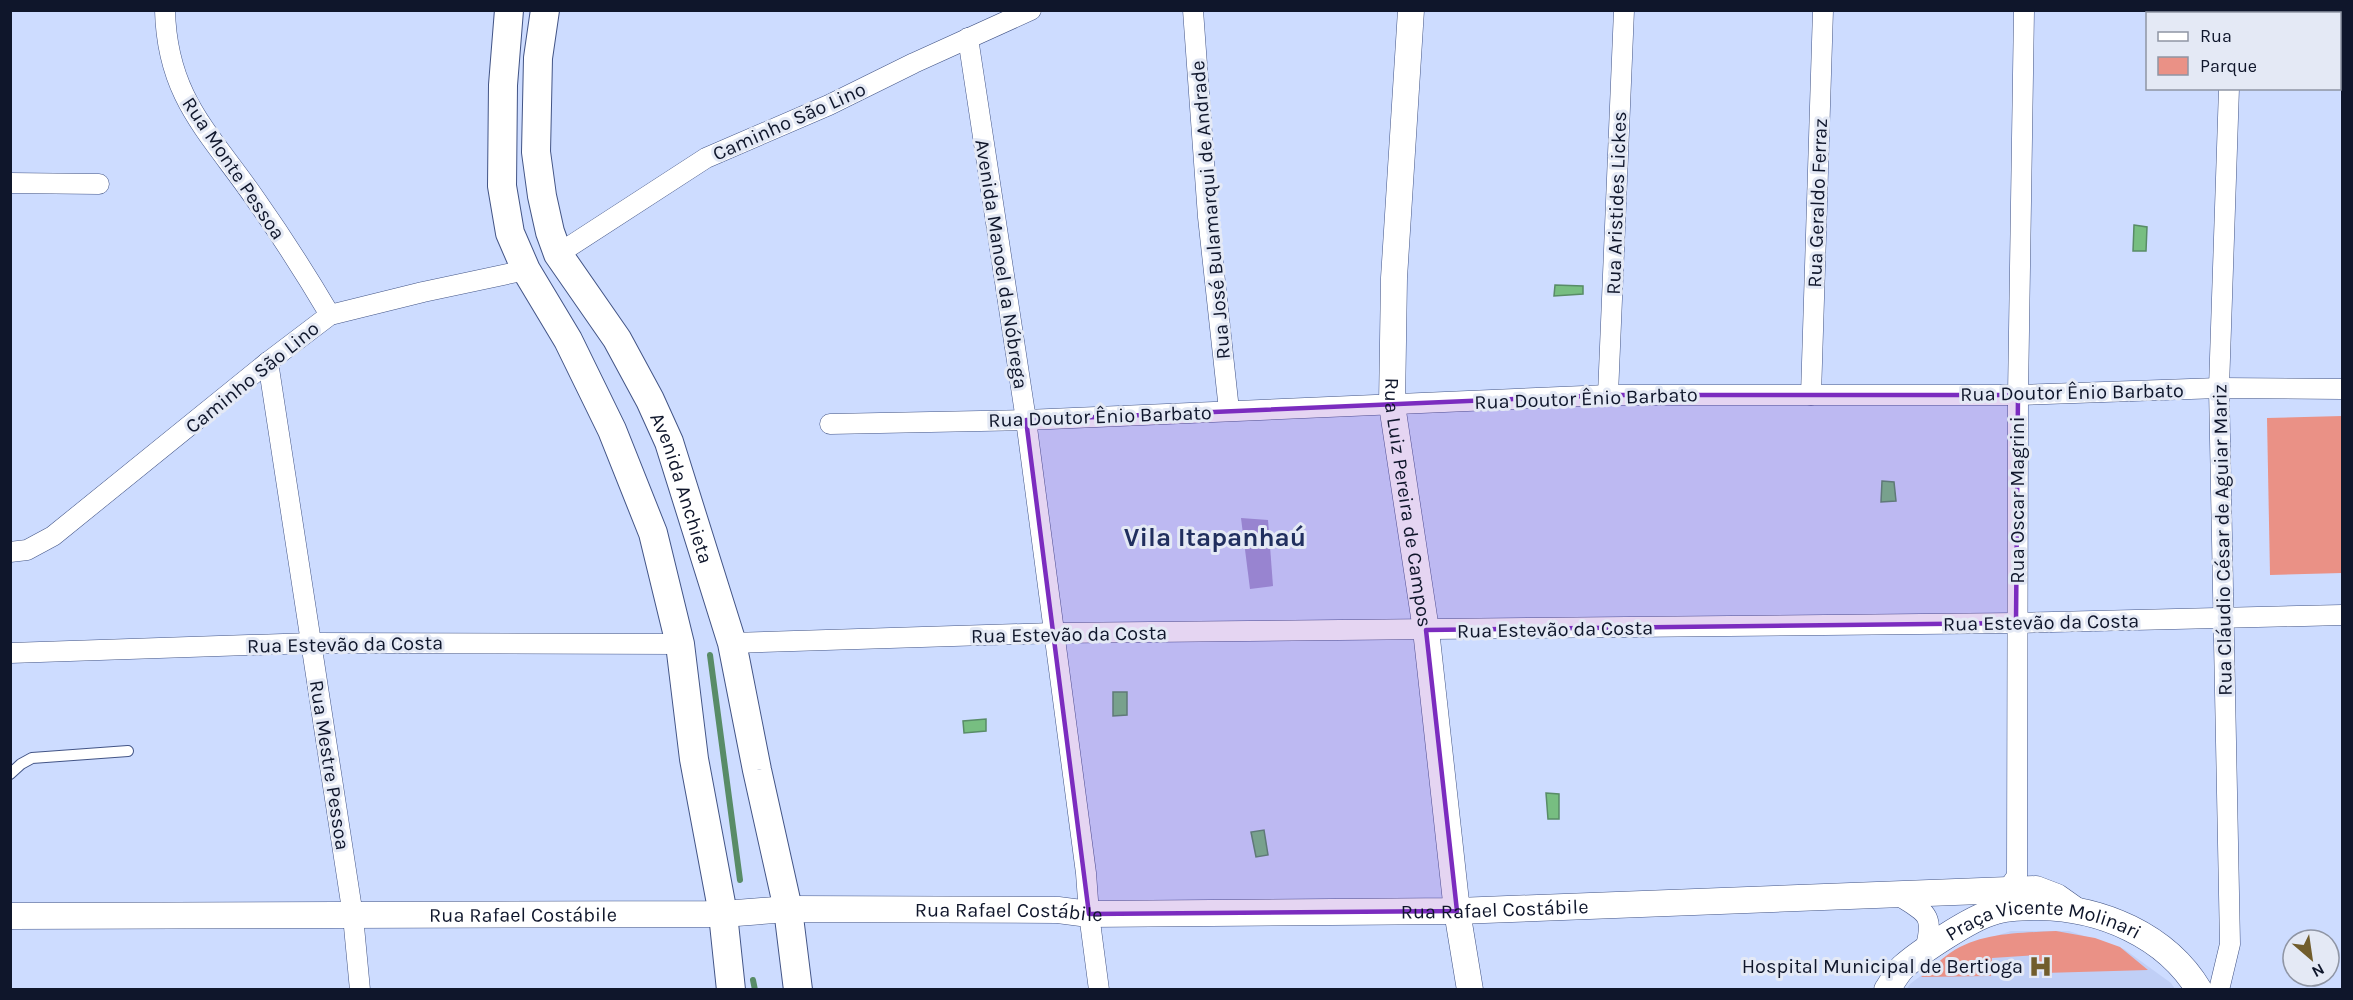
<svg xmlns="http://www.w3.org/2000/svg" width="2353" height="1000" font-family="Karla,sans-serif">
<rect width="100%" height="100%" fill="#cddcff"/>
<polygon fill="#c0cff6" points="2011,931 2069,931 2124,949 2171,983 2175,989 1906,990 1910,984 1956,949"/>
<g fill="#ea9186">
<polygon points="2342,416 2342,573 2270,575 2267,418"/>
<path d="M2056,931L2095,938L2120,947L2148,970L2044,973L2037,955L1992,958L1991,976L1921,977C1931,969 1940,960 1950,953C1981,932 2021,933 2056,931Z"/>
</g>
<g fill="#77be81" stroke="#588c67" stroke-width="1.5">
<polygon points="2134,225 2147,227 2146,251 2133,251"/>
<polygon points="1555,285 1583,286 1583,294 1554,296"/>
<polygon points="1882,481 1894,482 1896,501 1881,502"/>
<polygon points="1113,692 1127,692 1127,715 1113,716"/>
<polygon points="986,719 986,731 964,733 963,721"/>
<polygon points="1546,793 1559,794 1559,819 1548,819"/>
<polygon points="1264,830 1268,855 1256,857 1251,832"/>
</g>
<g fill="none" stroke-linecap="round" stroke-linejoin="round">
<g stroke="#588c67" stroke-width="6">
<polyline points="710,655 740,880"/>
<polyline points="753,980 755,990"/>
</g>
</g>
<polygon fill="#9f9ad5" points="1241,518 1268,520 1273,586 1250,589"/>
<g fill="none" stroke-linecap="round" stroke-linejoin="round">
<defs>
<polyline id="service" points="10,774 21,764 32,758 128,751"/>
<g id="minor">
<path d="M165,10C167,98 210,133 256,200C282,237 307,276 330,315"/>
<polyline points="1193,10 1208,217 1229,410"/>
<polyline points="2231,14 2232,10"/>
<polyline points="968,38 1026,420 1086,873 1089,914 1099,990"/>
<polyline points="10,183 99,184"/>
<polyline points="558,254 706,158 829,105 914,63 1031,10"/>
<polyline points="268,362 353,916 360,990"/>
<polyline points="1608,395 1624,10"/>
<polyline points="1811,395 1823,10"/>
<polyline points="830,424 1026,420 1608,395 2018,395 2219,388 2342,389"/>
<polyline points="10,552 27,550 53,536 268,362 330,315 423,292 526,270"/>
<polyline points="732,643 1053,633 2016,623 2342,615"/>
<polyline points="10,653 312,643 680,644"/>
<path d="M1896,894C1926,913 1935,913 1925,950"/>
<polyline points="2001,899 2017,876 2018,395 2024,10"/>
<polyline points="2219,990 2230,944 2219,388 2229,88"/>
</g>
<g id="tertiary">
<path id="s1" d="M1411,10L1394,278L1392,405L1426,630L1457,911L1470,990"/>
<path id="s2" d="M10,916L723,914L788,909L1058,910L1089,914L1457,911L2036,889L2057,897L2074,909"/>
<path id="s3" d="M1887,990C1892,982 1897,973 1903,967C1920,952 1971,918 1993,912C2007,907 2024,907 2039,907C2101,908 2166,935 2199,990"/>
</g>
<g id="secondary">
<polyline points="509,10 503,85 502,186 510,233 526,270 568,340 612,430 653,533 680,644 694,759 723,914 731,990"/>
<path id="s4" d="M545,10L538,58L536,152L542,196L550,232L558,254L617,339L650,400L669,442L732,643L757,770L788,909L798,990"/>
</g>
</defs>
<use href="#service" stroke="#425486" stroke-width="12"/>
<use href="#minor" stroke="#425486" stroke-width="21"/>
<use href="#tertiary" stroke="#425486" stroke-width="27"/>
<use href="#secondary" stroke="#425486" stroke-width="30"/>
<use href="#service" stroke="#fff" stroke-width="10"/>
<use href="#minor" stroke="#fff" stroke-width="20"/>
<use href="#tertiary" stroke="#fff" stroke-width="26"/>
<use href="#secondary" stroke="#fff" stroke-width="28"/>
</g>
<path fill="#7b2cbf" fill-opacity="0.2" stroke="#7b2cbf" stroke-width="4.5" stroke-linejoin="round" d="M1608,395H2018L2016,623L1426,630L1457,911L1089,914L1026,420Z"/>
<defs>
<symbol id="hospital-bare" viewBox="-9 -9 18 18"><path d="M-5-5h3v3.5h4V-5h3V5h-3V1.5h-4V5h-3Z" fill="#715d2c" stroke="#e4e9f5" stroke-width="2.5" paint-order="stroke"/></symbol>
</defs>
<g fill-rule="evenodd">
<use href="#hospital-bare" x="2024" y="950" width="33" height="33"/>
</g>
<g text-anchor="middle" stroke-width="6" stroke-linejoin="round" paint-order="stroke">
<g font-size="20" fill="#0f162b" stroke="#e4e9f5">
<text transform="translate(789 121) rotate(-24)" y="7">Caminho São Lino</text>
<text transform="translate(234 168) rotate(56)" y="7">Rua Monte Pessoa</text>
<text transform="translate(1616 203) rotate(-88)" y="7">Rua Aristides Lickes</text>
<text transform="translate(1817 203) rotate(-88)" y="7">Rua Geraldo Ferraz</text>
<text transform="translate(1210 210) rotate(-95)" y="7">Rua José Bulamarqui de Andrade</text>
<text transform="translate(1002 264) rotate(81)" y="7">Avenida Manoel da Nóbrega</text>
<text transform="translate(252 377) rotate(-39)" y="7">Caminho São Lino</text>
<text transform="translate(2072 392) rotate(-1)" y="7">Rua Doutor Ênio Barbato</text>
<text transform="translate(1586 398) rotate(-2)" y="7">Rua Doutor Ênio Barbato</text>
<text transform="translate(1100 416) rotate(-2)" y="7">Rua Doutor Ênio Barbato</text>
<text dy="7" stroke="none"><textPath href="#s4" startOffset="514">Avenida Anchieta</textPath></text>
<text transform="translate(2017 500) rotate(-90)" y="7">Rua Oscar Magrini</text>
<text dy="7" stroke="none"><textPath href="#s1" startOffset="494">Rua Luiz Pereira de Campos</textPath></text>
<text transform="translate(2222 540) rotate(-91)" y="7">Rua Cláudio César de Aguiar Mariz</text>
<text transform="translate(2041 622) rotate(-1)" y="7">Rua Estevão da Costa</text>
<text transform="translate(1555 629) rotate(-1)" y="7">Rua Estevão da Costa</text>
<text transform="translate(1069 634) rotate(-1)" y="7">Rua Estevão da Costa</text>
<text transform="translate(345 644) rotate(-1)" y="7">Rua Estevão da Costa</text>
<text transform="translate(330 765) rotate(81)" y="7">Rua Mestre Pessoa</text>
<text dy="7" stroke="none"><textPath href="#s2" startOffset="1485">Rua Rafael Costábile</textPath></text>
<text dy="7" stroke="none"><textPath href="#s2" startOffset="999">Rua Rafael Costábile</textPath></text>
<text dy="7" stroke="none"><textPath href="#s2" startOffset="513">Rua Rafael Costábile</textPath></text>
<text dy="7" stroke="none"><textPath href="#s3" startOffset="184">Praça Vicente Molinari</textPath></text>
</g>
<g font-size="20" fill="#0f162b" stroke="#e4e9f5" text-anchor="end">
<text x="2023" y="973">Hospital Municipal de Bertioga</text>
</g>
<g font-size="26" font-weight="bold" fill="#202f5e" stroke="#e4e9f5">
<text x="1215" y="546">Vila Itapanhaú</text>
</g>
</g>
<rect width="2353" height="1000" fill="none" stroke="#0f162b" stroke-width="24"/>
<rect x="2146" y="12" width="195" height="78" fill="#e4e9f5" stroke="#8f95a4" stroke-width="1.5"/>
<rect x="2158" y="32" width="30" height="9" fill="#ffffff" stroke="#8f95a4" stroke-width="1.5"/>
<text x="2200" y="42" font-size="18" fill="#0f162b">Rua</text>
<rect x="2158" y="57" width="30" height="18" fill="#ea9186" stroke="#8f95a4" stroke-width="1.5"/>
<text x="2200" y="72" font-size="18" fill="#0f162b">Parque</text>
<g transform="translate(2311 958) rotate(151)"><circle r="28" fill="#e4e9f5" stroke="#8f95a4" stroke-width="1.5"/>
<path d="M0-4.5L10 22L0 15L-10 22Z" fill="#715d2c"/>
<text y="-9" font-size="16" font-weight="bold" text-anchor="middle" fill="#0f162b">N</text>
</g>
</svg>
